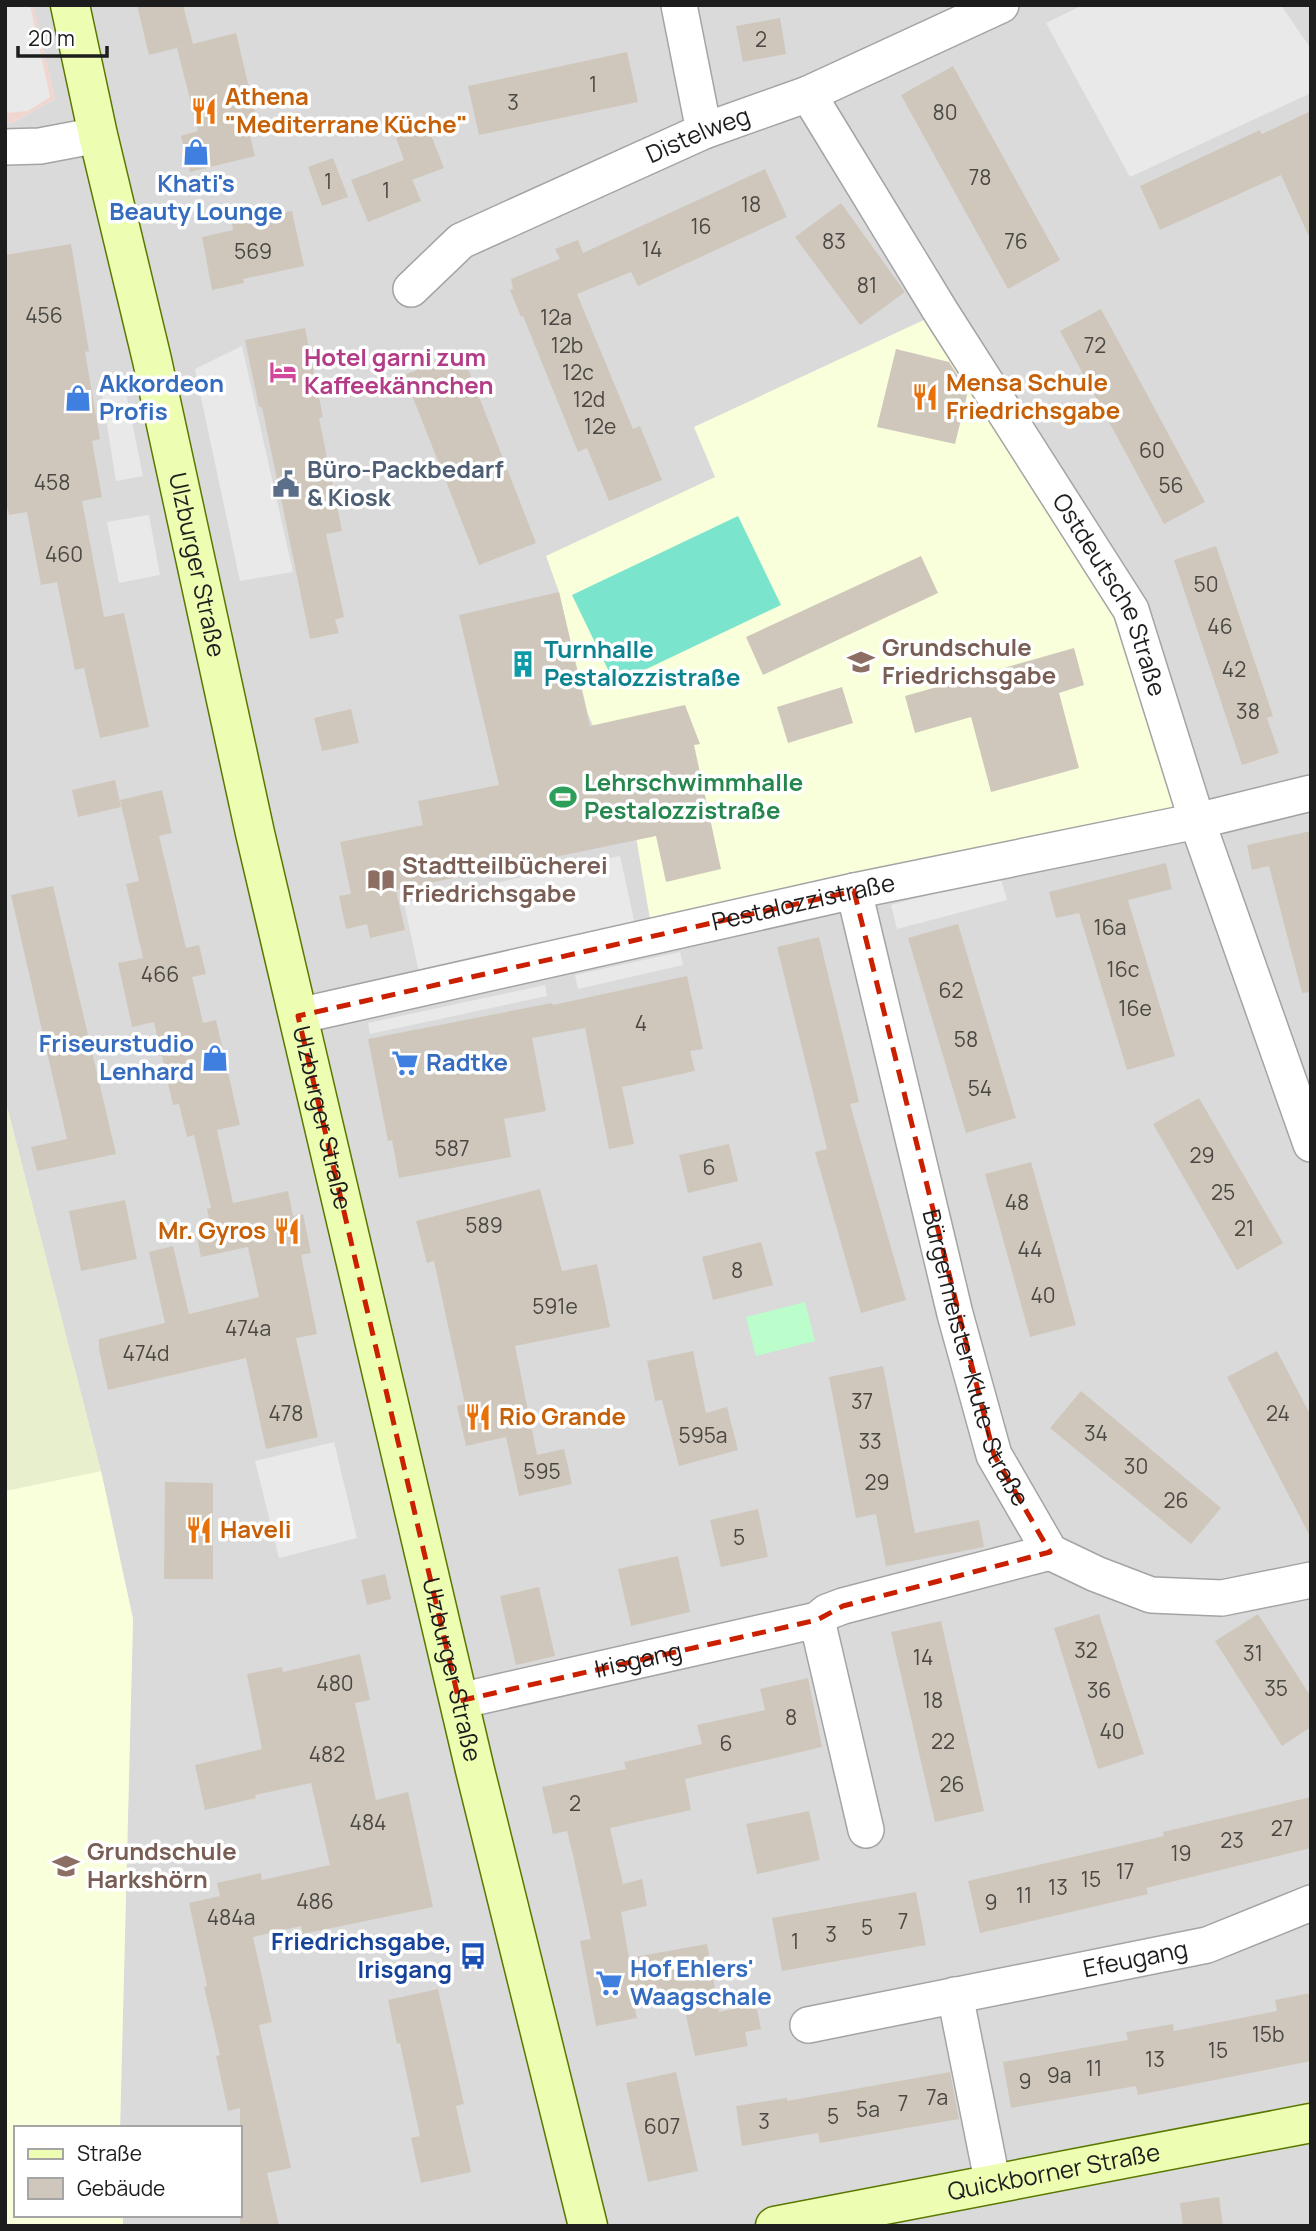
<svg xmlns="http://www.w3.org/2000/svg" width="1316" height="2231" font-family="Manrope,sans-serif">
<rect width="100%" height="100%" fill="#efede2"/>
<polygon fill="#dbdada" points="33,5 1311,5 1311,2226 123,2226 123,2215 240,2215 240,2128 120,2128 133,1619 101,1471 5,1099 5,123 14,122 55,99"/>
<polygon fill="#f1d6d0" points="5,5 33,5 55,99 14,122 5,123"/>
<g fill="#f9ffdb">
<polygon points="941,312 1131,610 1197,821 653,937 633,819 588,714 559,592 546,556 715,477 694,427"/>
<polygon points="101,1471 133,1619 120,2128 16,2128 16,2215 123,2215 123,2226 5,2226 5,1491"/>
</g>
<polygon fill="#e7efcc" points="5,1099 101,1471 5,1491"/>
<polygon fill="#bbfdcb" points="805,1302 815,1341 756,1356 746,1317"/>
<polygon fill="#7ae4cc" points="738,516 781,605 615,684 572,595"/>
<g fill="#e9e9e9">
<polygon points="5,5 30,5 50,97 28,111 5,113"/>
<polygon points="1083,5 1281,5 1311,49 1311,93 1130,177 1046,23"/>
<polygon points="242,346 293,572 240,581 195,369"/>
<polygon points="123,378 143,476 116,481 100,382"/>
<polygon points="149,515 160,575 119,583 107,522"/>
<polygon points="620,856 635,925 419,972 404,903"/>
<polygon points="1000,876 1007,900 897,929 891,905"/>
<polygon points="680,952 683,965 578,989 575,975"/>
<polygon points="545,985 547,996 370,1034 368,1023"/>
<polygon points="334,1442 357,1538 279,1558 255,1461"/>
</g>
<g fill="#cfc7bb">
<polygon points="137,5 183,5 193,44 149,55"/>
<polygon points="780,18 786,54 743,62 736,26"/>
<polygon points="236,33 256,117 246,119 255,156 190,172 181,136 198,131 177,48"/>
<polygon points="627,52 638,102 479,135 468,86"/>
<polygon points="953,66 1060,260 1008,289 901,95"/>
<polygon points="1311,111 1311,241 1281,175 1160,230 1140,186 1260,130 1262,134"/>
<polygon points="427,125 444,168 412,180 407,167 421,201 368,222 351,180 404,160 396,138"/>
<polygon points="333,158 348,197 322,206 308,167"/>
<polygon points="765,169 787,217 638,286 631,272 577,294 633,429 640,426 662,480 609,501 587,448 578,452 523,316 521,317 510,290 513,289 511,279 560,259 555,249 578,240 583,253"/>
<polygon points="841,203 905,292 860,325 795,237"/>
<polygon points="292,211 304,266 243,279 244,283 212,290 202,237 233,230 232,223"/>
<polygon points="71,244 89,351 85,352 100,439 92,441 102,497 82,501 104,617 124,613 149,727 100,738 84,668 75,670 57,582 41,585 27,512 9,515 5,498 5,255"/>
<polygon points="1101,309 1205,502 1164,524 1060,331"/>
<polygon points="305,328 323,417 319,418 342,531 326,534 344,617 335,620 339,633 310,639 262,407 259,407 245,340"/>
<polygon points="896,349 949,362 968,391 955,444 877,427"/>
<polygon points="462,353 536,543 479,565 404,375"/>
<polygon points="1216,546 1273,716 1267,718 1279,753 1242,765 1174,560"/>
<polygon points="921,556 938,593 763,675 746,637"/>
<polygon points="559,592 590,726 685,705 700,744 694,745 721,869 666,882 656,836 396,890 405,930 370,938 367,924 346,929 339,896 351,894 340,842 423,825 418,801 499,785 459,615"/>
<polygon points="1074,648 1084,685 1059,693 1079,768 991,792 971,717 915,733 905,696"/>
<polygon points="842,687 853,723 788,743 777,707"/>
<polygon points="351,709 359,743 322,751 314,718"/>
<polygon points="115,780 121,807 78,817 72,790"/>
<polygon points="162,790 172,833 159,836 186,948 199,945 206,974 192,977 203,1023 216,1020 240,1125 217,1130 233,1203 288,1191 293,1216 303,1214 311,1253 301,1255 317,1334 296,1338 318,1437 266,1449 246,1358 108,1390 99,1349 99,1339 165,1323 149,1252 173,1246 189,1314 259,1297 248,1247 201,1257 196,1232 211,1228 207,1209 211,1208 194,1135 187,1137 179,1104 173,1105 154,1022 132,1027 118,963 143,958 126,884 139,881 120,800"/>
<polygon points="1311,831 1311,992 1302,993 1269,866 1252,870 1247,845"/>
<polygon points="1166,863 1172,889 1128,900 1175,1056 1127,1070 1079,913 1056,918 1049,892"/>
<polygon points="53,886 116,1154 37,1171 31,1147 67,1139 11,895"/>
<polygon points="958,924 1016,1118 966,1133 908,938"/>
<polygon points="819,937 859,1102 850,1104 906,1300 861,1313 815,1152 827,1149 777,947"/>
<polygon points="687,976 703,1049 690,1051 695,1071 622,1087 634,1144 609,1149 585,1028 532,1038 546,1111 504,1119 511,1157 399,1178 392,1140 388,1141 368,1039 552,1003 553,1005"/>
<polygon points="1199,1098 1283,1243 1237,1270 1153,1124"/>
<polygon points="729,1144 738,1181 688,1193 679,1155"/>
<polygon points="1031,1162 1076,1325 1030,1337 985,1174"/>
<polygon points="540,1189 562,1271 597,1264 610,1327 515,1346 537,1455 564,1449 572,1484 519,1496 506,1437 466,1446 457,1406 465,1404 434,1261 427,1263 416,1221"/>
<polygon points="125,1200 137,1259 81,1271 69,1211"/>
<polygon points="761,1242 773,1285 713,1300 702,1257"/>
<polygon points="693,1351 706,1413 727,1407 738,1450 679,1466 662,1400 655,1401 647,1361"/>
<polygon points="1277,1351 1311,1416 1311,1538 1227,1377"/>
<polygon points="883,1366 915,1533 979,1520 984,1547 886,1566 876,1514 856,1518 829,1377"/>
<polygon points="1081,1391 1221,1508 1191,1544 1050,1428"/>
<polygon points="165,1482 213,1483 213,1579 164,1579"/>
<polygon points="758,1509 768,1557 721,1567 710,1520"/>
<polygon points="678,1556 690,1612 631,1626 618,1569"/>
<polygon points="385,1574 391,1599 367,1605 361,1580"/>
<polygon points="539,1587 555,1656 516,1665 500,1596"/>
<polygon points="1099,1614 1144,1754 1098,1769 1054,1628"/>
<polygon points="1258,1614 1311,1697 1311,1727 1282,1746 1215,1641"/>
<polygon points="941,1621 984,1811 935,1822 891,1632"/>
<polygon points="360,1654 370,1700 355,1703 376,1800 408,1792 433,1907 303,1934 301,1926 253,1937 272,2022 259,2025 291,2168 267,2173 279,2226 240,2226 240,2108 228,2111 216,2056 220,2055 204,1987 207,1986 189,1903 220,1896 217,1883 261,1873 262,1880 330,1865 311,1783 255,1795 256,1798 205,1810 195,1765 262,1749 247,1674 282,1667 283,1672"/>
<polygon points="808,1678 822,1747 685,1779 691,1810 610,1828 623,1884 642,1879 647,1906 621,1912 629,1958 707,1944 719,2012 756,2004 761,2029 745,2032 748,2046 695,2056 682,1997 634,2005 637,2018 596,2026 580,1941 591,1939 573,1855 567,1831 553,1834 542,1787 626,1769 624,1762 702,1744 697,1725 765,1710 760,1689"/>
<polygon points="1311,1797 1311,1848 1146,1888 1148,1894 980,1933 968,1881 1164,1836 1163,1832"/>
<polygon points="809,1811 820,1860 757,1874 746,1824"/>
<polygon points="916,1892 926,1945 782,1971 772,1918"/>
<polygon points="438,1989 464,2104 456,2106 471,2172 421,2183 411,2138 420,2136 400,2043 397,2044 388,2000"/>
<polygon points="1311,1993 1311,2061 1138,2095 1136,2086 1011,2108 1003,2062 1128,2040 1126,2032 1173,2024 1174,2031 1277,2011 1275,2000"/>
<polygon points="676,2072 698,2171 648,2182 626,2083"/>
<polygon points="950,2072 959,2119 820,2143 818,2133 742,2146 736,2106 787,2098 787,2101"/>
<polygon points="1219,2197 1223,2226 1183,2226 1180,2203"/>
</g>
<g fill="none" stroke-linecap="round" stroke-linejoin="round">
<defs>
<g id="street">
<polyline points="679,5 704,131"/>
<path id="s1" d="M808,94L941,312L1131,610L1197,821L1311,1144"/>
<polyline points="5,147 40,146 98,135"/>
<path id="s2" d="M411,289L461,241L704,131L808,94L1001,5"/>
<path id="s3" d="M854,891L955,1314L994,1455L1050,1552L1096,1574L1151,1595L1222,1598L1311,1580"/>
<path id="s4" d="M298,1016L854,891L1197,821L1311,793"/>
<polyline points="817,1620 866,1830"/>
<path id="s5" d="M459,1701L817,1620L827,1612L843,1606L1050,1552"/>
<polyline points="955,1995 993,2185"/>
<path id="s6" d="M808,2025L1207,1945L1311,1903"/>
</g>
<g id="secondary">
<path id="s7" d="M70,5L98,135L152,360L255,833L475,1770L588,2226"/>
<path id="s8" d="M775,2226L1311,2123"/>
</g>
</defs>
<use href="#street" stroke="#a4a4a4" stroke-width="38"/>
<use href="#secondary" stroke="#587800" stroke-width="41"/>
<use href="#street" stroke="#fff" stroke-width="35"/>
<use href="#secondary" stroke="#edfdb2" stroke-width="38"/>
</g>
<path fill="none" stroke="#ca2000" stroke-width="5" stroke-dasharray="14 9" stroke-linejoin="round" d="M854,891L994,1455L1050,1552L843,1606L817,1620L459,1701L298,1016Z"/>
<defs>
<symbol id="restaurant-bare" viewBox="-9 -9 18 18"><path d="M-5-6h1v4h1v-4h1v4h1v-4h1v5L-1.5 .5V6h-2V.5L-5-1ZM5-6V6H3V1.5H1.5Q1.5-4 5-6Z" fill="#e8710a" stroke="#fff" stroke-width="2.5" paint-order="stroke"/></symbol>
<symbol id="shop-bare" viewBox="-9 -9 18 18"><path d="M-5-2.5h2.3a2.7 3.5 0 0 1 5.4 0H5L5.5 6h-11ZM-1.5-2.5h3a1.5 2.3 0 0 0-3 0Z" fill="#3f7fe0" stroke="#fff" stroke-width="2.5" paint-order="stroke"/></symbol>
<symbol id="hotel-bare" viewBox="-9 -9 18 18"><path d="M-6-4.5h1.5V1H6V5H4.5V3h-9V5H-6ZM-4 0a1.8 1.8 0 1 1 3.6 0ZM.5 0V-2.5h3Q6-2.5 6 0Z" fill="#d1479c" stroke="#fff" stroke-width="2.5" paint-order="stroke"/></symbol>
<symbol id="civic-bare" viewBox="-9 -9 18 18"><path d="M-.6-6.5H3V-4.5H.6V-3L4-1V1h2V6H-6V1h2V-1L-.6-3ZM-1.2 2.5V6h2.4V2.5Z" fill="#5c6f8a" stroke="#fff" stroke-width="2.5" paint-order="stroke"/></symbol>
<symbol id="school-bare" viewBox="-9 -9 18 18"><path d="M0-5L7-2L0 1L-7-2ZM-4 1L0 2.5L4 1V4Q0 6-4 4Z" fill="#8d6e63" stroke="#fff" stroke-width="2.5" paint-order="stroke"/></symbol>
<symbol id="building-bare" viewBox="-9 -9 18 18"><path d="M-4-6H4V6H1V3H-1V6H-4ZM-2.5-4.3h1.7v1.8h-1.7ZM.8-4.3h1.7v1.8H.8ZM-2.5-1h1.7V.8h-1.7ZM.8-1h1.7V.8H.8Z" fill="#0f9aa8" stroke="#fff" stroke-width="2.5" paint-order="stroke"/></symbol>
<symbol id="stadium-bare" viewBox="-9 -9 18 18"><path d="M0-5a6.5 5 0 1 0 0 10a6.5 5 0 1 0 0-10ZM-3.5-1.8h7v3.6h-7Z" fill="#2e9e5b" stroke="#fff" stroke-width="2.5" paint-order="stroke"/></symbol>
<symbol id="library-bare" viewBox="-9 -9 18 18"><path d="M-6-4Q-3-5.5-.7-3.5V5Q-3 3-6 4ZM6-4Q3-5.5 .7-3.5V5Q3 3 6 4Z" fill="#8d6e63" stroke="#fff" stroke-width="2.5" paint-order="stroke"/></symbol>
<symbol id="supermarket-bare" viewBox="-9 -9 18 18"><path d="M-6-5.5h2.5l.6 2H6L4.5 2H-2.5L-4.4-4H-6ZM-1.5 3.2a1.3 1.3 0 1 0 .1 0ZM3 3.2a1.3 1.3 0 1 0 .1 0Z" fill="#3f7fe0" stroke="#fff" stroke-width="2.5" paint-order="stroke"/></symbol>
<symbol id="bus-bare" viewBox="-9 -9 18 18"><path d="M-5-6H5V4H4V6H2V4H-2V6H-4V4H-5ZM-3.5-4V0h7V-4ZM-3.5 1.2v1.5H-2V1.2ZM2 1.2v1.5H3.5V1.2Z" fill="#1a4fb4" stroke="#fff" stroke-width="2.5" paint-order="stroke"/></symbol>
</defs>
<g fill-rule="evenodd">
<use href="#restaurant-bare" x="185" y="92" width="38" height="38"/>
<use href="#shop-bare" x="177" y="133" width="38" height="38"/>
<use href="#hotel-bare" x="264" y="353" width="38" height="38"/>
<use href="#restaurant-bare" x="906" y="378" width="38" height="38"/>
<use href="#shop-bare" x="59" y="379" width="38" height="38"/>
<use href="#civic-bare" x="267" y="465" width="38" height="38"/>
<use href="#school-bare" x="842" y="643" width="38" height="38"/>
<use href="#building-bare" x="504" y="645" width="38" height="38"/>
<use href="#stadium-bare" x="544" y="778" width="38" height="38"/>
<use href="#library-bare" x="362" y="861" width="38" height="38"/>
<use href="#shop-bare" x="196" y="1039" width="38" height="38"/>
<use href="#supermarket-bare" x="386" y="1044" width="38" height="38"/>
<use href="#restaurant-bare" x="268" y="1212" width="38" height="38"/>
<use href="#restaurant-bare" x="459" y="1398" width="38" height="38"/>
<use href="#restaurant-bare" x="180" y="1511" width="38" height="38"/>
<use href="#school-bare" x="47" y="1847" width="38" height="38"/>
<use href="#bus-bare" x="454" y="1937" width="38" height="38"/>
<use href="#supermarket-bare" x="590" y="1964" width="38" height="38"/>
</g>
<g text-anchor="middle" stroke-width="7" stroke-linejoin="round" paint-order="stroke">
<g font-size="21" fill="#4a4844">
<text x="761" y="47">2</text>
<text x="593" y="92">1</text>
<text x="513" y="110">3</text>
<text x="945" y="120">80</text>
<text x="980" y="185">78</text>
<text x="328" y="189">1</text>
<text x="386" y="198">1</text>
<text x="751" y="212">18</text>
<text x="701" y="234">16</text>
<text x="834" y="249">83</text>
<text x="1016" y="249">76</text>
<text x="652" y="257">14</text>
<text x="253" y="259">569</text>
<text x="867" y="293">81</text>
<text x="44" y="323">456</text>
<text x="556" y="325">12a</text>
<text x="567" y="353">12b</text>
<text x="1095" y="353">72</text>
<text x="578" y="380">12c</text>
<text x="589" y="407">12d</text>
<text x="600" y="434">12e</text>
<text x="1152" y="458">60</text>
<text x="52" y="490">458</text>
<text x="1171" y="493">56</text>
<text x="64" y="562">460</text>
<text x="1206" y="592">50</text>
<text x="1220" y="634">46</text>
<text x="1234" y="677">42</text>
<text x="1248" y="719">38</text>
<text x="1110" y="935">16a</text>
<text x="1123" y="977">16c</text>
<text x="160" y="982">466</text>
<text x="951" y="998">62</text>
<text x="1135" y="1016">16e</text>
<text x="641" y="1031">4</text>
<text x="966" y="1047">58</text>
<text x="980" y="1096">54</text>
<text x="452" y="1156">587</text>
<text x="1202" y="1163">29</text>
<text x="709" y="1175">6</text>
<text x="1223" y="1200">25</text>
<text x="1017" y="1210">48</text>
<text x="484" y="1233">589</text>
<text x="1244" y="1236">21</text>
<text x="1030" y="1257">44</text>
<text x="737" y="1278">8</text>
<text x="1043" y="1303">40</text>
<text x="555" y="1314">591e</text>
<text x="248" y="1336">474a</text>
<text x="146" y="1361">474d</text>
<text x="862" y="1409">37</text>
<text x="286" y="1421">478</text>
<text x="1278" y="1421">24</text>
<text x="1096" y="1441">34</text>
<text x="703" y="1443">595a</text>
<text x="870" y="1449">33</text>
<text x="1136" y="1474">30</text>
<text x="542" y="1479">595</text>
<text x="877" y="1490">29</text>
<text x="1176" y="1508">26</text>
<text x="739" y="1545">5</text>
<text x="1086" y="1658">32</text>
<text x="1253" y="1661">31</text>
<text x="923" y="1665">14</text>
<text x="335" y="1691">480</text>
<text x="1276" y="1696">35</text>
<text x="1099" y="1698">36</text>
<text x="933" y="1708">18</text>
<text x="791" y="1725">8</text>
<text x="1112" y="1739">40</text>
<text x="943" y="1749">22</text>
<text x="726" y="1751">6</text>
<text x="327" y="1762">482</text>
<text x="952" y="1792">26</text>
<text x="575" y="1811">2</text>
<text x="368" y="1830">484</text>
<text x="1282" y="1836">27</text>
<text x="1232" y="1848">23</text>
<text x="1181" y="1861">19</text>
<text x="1125" y="1879">17</text>
<text x="1091" y="1887">15</text>
<text x="1058" y="1895">13</text>
<text x="1024" y="1903">11</text>
<text x="315" y="1909">486</text>
<text x="991" y="1910">9</text>
<text x="231" y="1925">484a</text>
<text x="903" y="1929">7</text>
<text x="867" y="1935">5</text>
<text x="831" y="1942">3</text>
<text x="795" y="1949">1</text>
<text x="1268" y="2042">15b</text>
<text x="1218" y="2058">15</text>
<text x="1155" y="2067">13</text>
<text x="1094" y="2076">11</text>
<text x="1059" y="2083">9a</text>
<text x="1025" y="2089">9</text>
<text x="937" y="2105">7a</text>
<text x="903" y="2111">7</text>
<text x="868" y="2117">5a</text>
<text x="833" y="2124">5</text>
<text x="764" y="2129">3</text>
<text x="662" y="2134">607</text>
</g>
<g font-size="24" font-weight="bold" fill="#c56008" stroke="#fff" text-anchor="start">
<text x="225" y="105">Athena<tspan x="225" dy="28">"Mediterrane Küche"</tspan></text>
<text x="946" y="391">Mensa Schule<tspan x="946" dy="28">Friedrichsgabe</tspan></text>
<text x="266" y="1239" text-anchor="end">Mr. Gyros</text>
<text x="499" y="1425">Rio Grande</text>
<text x="220" y="1538">Haveli</text>
</g>
<g font-size="24" fill="#1d1d1d" stroke="#fff">
<text dy="8" stroke="none"><textPath href="#s2" startOffset="329">Distelweg</textPath></text>
<text dy="8" stroke="none"><textPath href="#s7" startOffset="574">Ulzburger Straße</textPath></text>
<text dy="8" stroke="none"><textPath href="#s1" startOffset="586">Ostdeutsche Straße</textPath></text>
<text dy="8" stroke="none"><textPath href="#s4" startOffset="518">Pestalozzistraße</textPath></text>
<text dy="8" stroke="none"><textPath href="#s7" startOffset="1141">Ulzburger Straße</textPath></text>
<text dy="8" stroke="none"><textPath href="#s3" startOffset="483">Bürgermeister-Klute-Straße</textPath></text>
<text dy="8" stroke="none"><textPath href="#s5" startOffset="184">Irisgang</textPath></text>
<text dy="8" stroke="none"><textPath href="#s7" startOffset="1708">Ulzburger Straße</textPath></text>
<text dy="8" stroke="none"><textPath href="#s6" startOffset="334">Efeugang</textPath></text>
<text dy="8" stroke="none"><textPath href="#s8" startOffset="284">Quickborner Straße</textPath></text>
</g>
<g font-size="24" font-weight="bold" fill="#366cbe" stroke="#fff" text-anchor="start">
<text x="196" y="192" text-anchor="middle">Khati's<tspan x="196" dy="28">Beauty Lounge</tspan></text>
<text x="99" y="392">Akkordeon<tspan x="99" dy="28">Profis</tspan></text>
<text x="194" y="1052" text-anchor="end">Friseurstudio<tspan x="194" dy="28">Lenhard</tspan></text>
<text x="426" y="1071">Radtke</text>
<text x="630" y="1977">Hof Ehlers'<tspan x="630" dy="28">Waagschale</tspan></text>
</g>
<g font-size="24" font-weight="bold" fill="#b23c85" stroke="#fff" text-anchor="start">
<text x="304" y="366">Hotel garni zum<tspan x="304" dy="28">Kaffeekännchen</tspan></text>
</g>
<g font-size="24" font-weight="bold" fill="#4e5e75" stroke="#fff" text-anchor="start">
<text x="307" y="478">Büro-Packbedarf<tspan x="307" dy="28">&amp; Kiosk</tspan></text>
</g>
<g font-size="24" font-weight="bold" fill="#785e54" stroke="#fff" text-anchor="start">
<text x="882" y="656">Grundschule<tspan x="882" dy="28">Friedrichsgabe</tspan></text>
<text x="402" y="874">Stadtteilbücherei<tspan x="402" dy="28">Friedrichsgabe</tspan></text>
<text x="87" y="1860">Grundschule<tspan x="87" dy="28">Harkshörn</tspan></text>
</g>
<g font-size="24" font-weight="bold" fill="#0d838f" stroke="#fff" text-anchor="start">
<text x="544" y="658">Turnhalle<tspan x="544" dy="28">Pestalozzistraße</tspan></text>
</g>
<g font-size="24" font-weight="bold" fill="#27864d" stroke="#fff" text-anchor="start">
<text x="584" y="791">Lehrschwimmhalle<tspan x="584" dy="28">Pestalozzistraße</tspan></text>
</g>
<g font-size="24" font-weight="bold" fill="#164399" stroke="#fff" text-anchor="end">
<text x="452" y="1950">Friedrichsgabe,<tspan x="452" dy="28">Irisgang</tspan></text>
</g>
</g>
<rect width="1316" height="2231" fill="none" stroke="#1d1d1d" stroke-width="14"/>
<rect x="14" y="2126" width="228" height="91" fill="#ffffff" stroke="#a5a5a5" stroke-width="2"/>
<rect x="28" y="2149" width="35" height="10" fill="#edfdb2" stroke="#a5a5a5" stroke-width="2"/>
<text x="77" y="2161" font-size="21" fill="#1d1d1d">Straße</text>
<rect x="28" y="2178" width="35" height="21" fill="#cfc7bb" stroke="#a5a5a5" stroke-width="2"/>
<text x="77" y="2196" font-size="21" fill="#1d1d1d">Gebäude</text>
<path d="M18 46v10h89v-10" fill="none" stroke="#1d1d1d" stroke-width="3.5"/>
<text x="28" y="46" font-size="21" fill="#1d1d1d" stroke="#ffffff" stroke-width="5" paint-order="stroke">20 m</text>
</svg>
